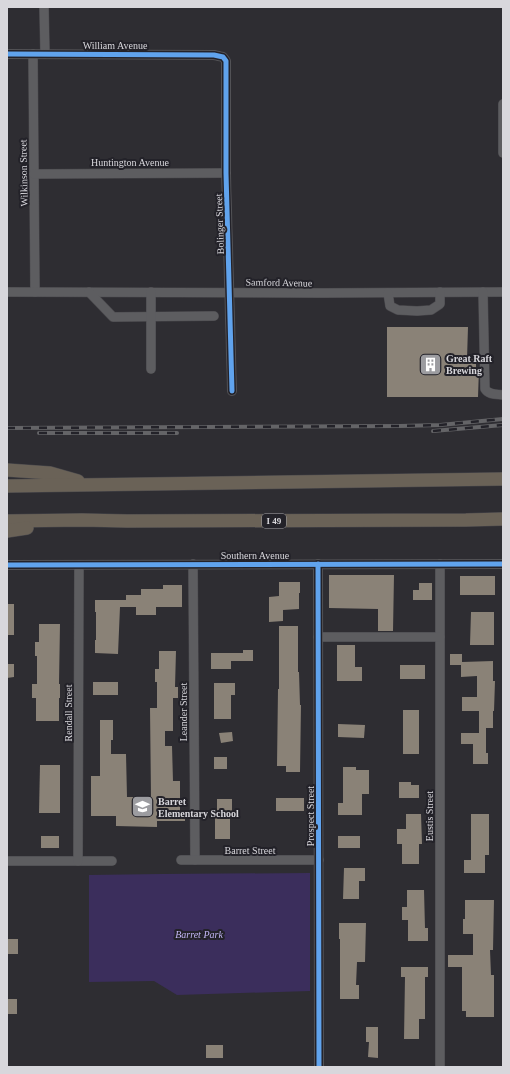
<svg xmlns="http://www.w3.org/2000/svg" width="510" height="1074" font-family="'Times New Roman',serif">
<rect width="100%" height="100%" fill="#2e2d32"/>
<polygon fill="#3b2e5c" points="310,873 310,991 177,995 154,981 89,982 89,875 162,874"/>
<g fill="#8a8277">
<polygon points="387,327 468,327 467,359 476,359 476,369 479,369 478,397 387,397"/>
<polygon points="329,575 394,575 393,631 378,631 378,609 329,608"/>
<rect x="460" y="576" width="35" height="19"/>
<polygon points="279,582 300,582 300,593 299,593 299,609 283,610 283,621 269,622 269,597 279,596"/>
<polygon points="419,583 432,583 432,600 413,600 413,590 419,590"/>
<polygon points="163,585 182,585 182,607 156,607 156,615 136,615 136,607 120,607 118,654 95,653 95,640 96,640 96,612 95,612 95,600 126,600 126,595 141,595 141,589 163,589"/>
<rect x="7" y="604" width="7" height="31"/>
<polygon points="471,612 494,612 494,645 470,645"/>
<polygon points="39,624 60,624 59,684 60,684 60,698 59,698 59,721 36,721 36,698 32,698 32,684 37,684 37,656 35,656 35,642 39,642"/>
<polygon points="279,626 298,626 298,672 299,672 300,705 301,705 300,772 286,772 286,766 277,766 278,689 279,689"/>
<polygon points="337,645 355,645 355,667 362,667 362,681 337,681"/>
<polygon points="243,650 253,650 253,661 231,661 231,669 211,669 211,653 243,653"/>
<polygon points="159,651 176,651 175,687 178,687 178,698 173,698 173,731 165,731 165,746 172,746 173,781 180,781 180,814 185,814 185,821 157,821 157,827 116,826 116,816 91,816 91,776 100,776 100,720 113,720 113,740 111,740 111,754 126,754 127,797 151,797 150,708 157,708 157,682 155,682 155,669 159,669"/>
<polygon points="450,654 462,654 462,662 493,661 493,681 495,681 494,711 493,711 493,728 486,728 486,753 488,753 488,764 473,764 473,744 461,744 461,733 479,733 479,711 462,711 462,697 477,697 477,676 461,677 461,665 450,665"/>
<polygon points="7,664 14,664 14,677 7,678"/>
<rect x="400" y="665" width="25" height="14"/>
<rect x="93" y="682" width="25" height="13"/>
<polygon points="214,683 235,683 235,695 231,695 231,719 214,719"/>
<rect x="403" y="710" width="16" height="44"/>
<polygon points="338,724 365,725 364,738 338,737"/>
<polygon points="232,732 233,741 221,743 219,733"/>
<rect x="214" y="757" width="13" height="12"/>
<polygon points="40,765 60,765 60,813 39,813"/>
<polygon points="343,767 356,767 356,770 369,770 369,794 362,794 362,815 338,815 338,803 343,803"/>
<polygon points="399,782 411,782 411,785 419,785 419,798 399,798"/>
<rect x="276" y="798" width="28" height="13"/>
<polygon points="217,799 232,799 232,812 230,812 230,839 215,839 215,818 217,818"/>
<polygon points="406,814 421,814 422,844 419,844 419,864 402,864 402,844 397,844 397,829 406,829"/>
<polygon points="471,814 489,814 489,855 485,855 485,873 464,873 464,860 471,860"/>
<rect x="41" y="836" width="18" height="12"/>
<rect x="338" y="836" width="22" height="12"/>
<polygon points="344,868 365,868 365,881 359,881 359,899 343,899"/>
<polygon points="407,890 424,890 425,928 428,928 428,941 408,941 408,920 402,920 402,907 407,907"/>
<polygon points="465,900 494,900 493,950 490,950 491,975 494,975 494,1017 466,1017 466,1011 462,1011 462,967 448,967 448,955 473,955 473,934 463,934 463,919 465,919"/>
<polygon points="339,923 366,923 365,962 357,962 356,985 359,985 359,999 340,999 340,939 339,939"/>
<rect x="7" y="939" width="11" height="15"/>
<polygon points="401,967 428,967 428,977 425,977 425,1019 419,1019 419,1039 404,1039 405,977 401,977"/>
<rect x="7" y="999" width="10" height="15"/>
<polygon points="366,1027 378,1027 378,1058 368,1057 369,1042 366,1042"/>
<rect x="206" y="1045" width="17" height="13"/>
</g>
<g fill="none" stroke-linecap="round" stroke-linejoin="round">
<defs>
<g id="minor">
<polyline points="44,7 45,54"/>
<polyline points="7,54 214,55 223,57 226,61 226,173 232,391"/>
<polyline points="33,54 35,292"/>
<polyline points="503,104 503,153"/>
<polyline points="34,174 226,173"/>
<polyline points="7,292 323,293 503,292"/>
<polyline points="89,292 113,317 214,316"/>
<path d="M483,292L485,389C489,395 496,394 503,395"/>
<polyline points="388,293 390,306 398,310 417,311 431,310 440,304 440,292"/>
<polyline points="151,369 151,292"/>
<polyline points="193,564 195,860"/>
<polyline points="318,564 319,1067"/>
<polyline points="440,564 440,1067"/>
<polyline points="7,565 503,564"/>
<polyline points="318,637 440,637"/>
<polyline points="181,860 319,860"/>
<polyline points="7,861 112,861"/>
<polyline points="78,861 79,565"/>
</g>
<g id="highway">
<polyline points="7,470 50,473 78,481"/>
<polyline points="7,486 503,479"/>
<polyline points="7,521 82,520 127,521 466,520 503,519"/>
<polyline points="7,531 27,528"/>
</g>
</defs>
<use href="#minor" stroke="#49484c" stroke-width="10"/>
<use href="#highway" stroke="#49484c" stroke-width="14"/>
<use href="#minor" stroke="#5d5d60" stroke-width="9"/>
<use href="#highway" stroke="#6a6257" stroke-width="13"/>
<defs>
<g id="rail">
<polyline points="7,428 400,426 440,425 503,419"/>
<polyline points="433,431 503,425"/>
<polyline points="39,433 177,433"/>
</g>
</defs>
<use href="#rail" stroke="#646467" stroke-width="4"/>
<use href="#rail" stroke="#232229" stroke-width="2.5" stroke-dasharray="8" stroke-linecap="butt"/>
<defs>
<g id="cycleway">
<polyline points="7,54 214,55 223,57 226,61 226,173 232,391"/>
<polyline points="318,564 319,1067"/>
<polyline points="7,565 503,564"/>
</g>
</defs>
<use href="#cycleway" stroke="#232229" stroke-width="8"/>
<use href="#cycleway" stroke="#60a3ed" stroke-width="5"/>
</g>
<defs>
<symbol id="building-square" viewBox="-11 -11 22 22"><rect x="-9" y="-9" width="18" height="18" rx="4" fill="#9c9ca0" stroke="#232229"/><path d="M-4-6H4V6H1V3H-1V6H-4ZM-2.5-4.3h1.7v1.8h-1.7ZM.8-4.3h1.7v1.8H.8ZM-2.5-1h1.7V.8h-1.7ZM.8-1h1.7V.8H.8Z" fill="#fff"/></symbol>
<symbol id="school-square" viewBox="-11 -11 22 22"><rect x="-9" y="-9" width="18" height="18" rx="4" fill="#9c9ca0" stroke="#232229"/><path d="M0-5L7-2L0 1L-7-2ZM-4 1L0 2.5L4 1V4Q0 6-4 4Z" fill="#fff"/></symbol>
</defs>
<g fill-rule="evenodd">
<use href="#building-square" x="418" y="352" width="25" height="25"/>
<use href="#school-square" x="130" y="794" width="25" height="25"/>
</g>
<g text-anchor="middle" stroke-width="4" stroke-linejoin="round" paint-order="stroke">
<rect fill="#232229" stroke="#a2a1a6" stroke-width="1" x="262" y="514" width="24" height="14" rx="3"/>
<g font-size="9" font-weight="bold" fill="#d8d7dc">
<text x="274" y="524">I 49</text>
</g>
<g font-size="10" fill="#d8d7dc" stroke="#232229">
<text x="115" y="49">William Avenue</text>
<text x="130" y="166">Huntington Avenue</text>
<text transform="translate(23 173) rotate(-91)" y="4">Wilkinson Street</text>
<text transform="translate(219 224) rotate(-92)" y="4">Bolinger Street</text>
<text transform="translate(279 282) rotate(1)" y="4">Samford Avenue</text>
<text x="255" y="559">Southern Avenue</text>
<text transform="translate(183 712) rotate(-90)" y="4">Leander Street</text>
<text transform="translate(68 713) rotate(-90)" y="4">Rendall Street</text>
<text transform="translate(310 816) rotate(-90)" y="4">Prospect Street</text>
<text transform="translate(429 816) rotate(-90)" y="4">Eustis Street</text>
<text x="250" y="854">Barret Street</text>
</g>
<g font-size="10" font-weight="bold" fill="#d8d7dc" stroke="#232229" text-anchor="start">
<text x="446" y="362">Great Raft<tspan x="446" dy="12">Brewing</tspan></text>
<text x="158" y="805">Barret<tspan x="158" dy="12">Elementary School</tspan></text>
</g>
<g font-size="10" font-style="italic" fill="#c1b4f4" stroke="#232229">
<text x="199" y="938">Barret Park</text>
</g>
</g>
<rect width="510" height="1074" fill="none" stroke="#d8d7dc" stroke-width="16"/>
</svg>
